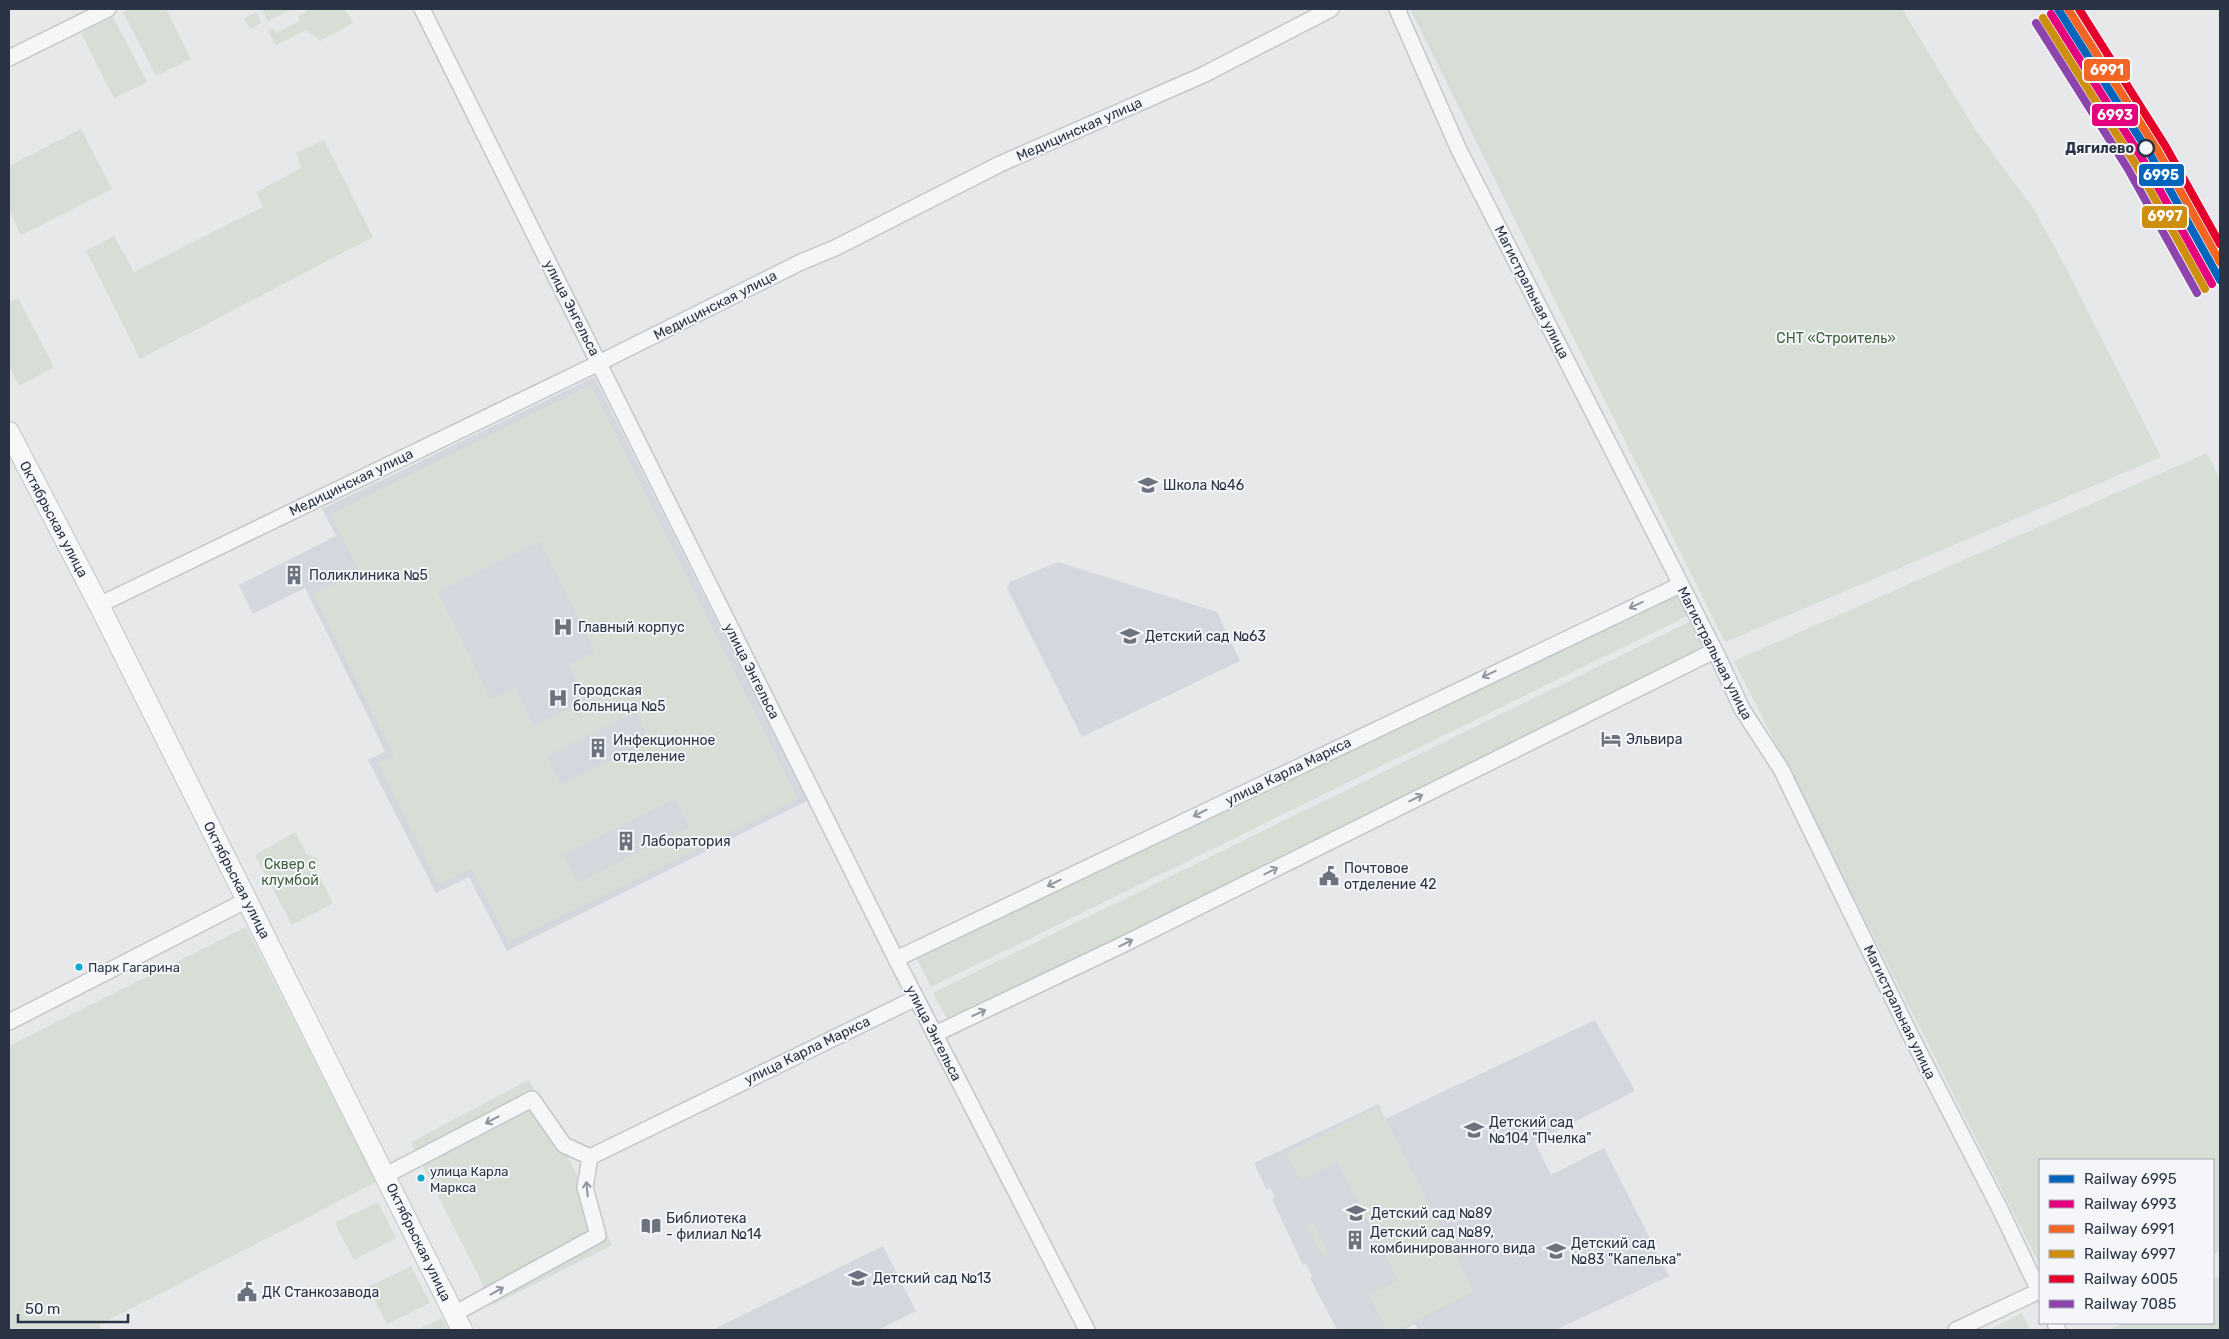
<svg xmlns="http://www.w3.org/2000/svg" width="2229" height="1339" font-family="Rubik,sans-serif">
<rect width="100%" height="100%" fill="#e6e8ea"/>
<g fill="#d4d7dd">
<polygon points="594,377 807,801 507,951 469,877 436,893 368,760 385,751 305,588 253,614 239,585 336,536 322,509"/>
<polygon points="1058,562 1217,612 1240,661 1082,737 1007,588 1010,582"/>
<polygon points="1595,1020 1635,1091 1535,1142 1551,1175 1604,1148 1669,1276 1556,1330 1419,1330 1415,1324 1403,1330 1337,1330 1310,1278 1312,1276 1306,1264 1303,1265 1272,1199 1275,1197 1270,1188 1266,1189 1254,1163 1379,1104 1385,1119"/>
<polygon points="883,1246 916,1311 878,1330 712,1330"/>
</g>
<g fill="#d6ded6" fill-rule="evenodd">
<polygon points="129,9 166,9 191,59 156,76 123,12"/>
<polygon points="262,9 292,9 268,21"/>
<polygon points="311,9 345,9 353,23 320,41 306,30 276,45 268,31 273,28 276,33 300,21 298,16"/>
<polygon points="1410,9 1902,9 1976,131 2033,208 2066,268 2161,457 1725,642"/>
<polygon points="256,12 262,23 250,29 244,19"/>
<polygon points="113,17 147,82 114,98 81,33"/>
<polygon points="81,129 112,189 21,235 9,210 9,166"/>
<polygon points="324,140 373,237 140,359 86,251 114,236 134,272 263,207 256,192 301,168 296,153"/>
<polygon points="18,298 54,367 19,386 9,365 9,302"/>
<path d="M591,385L798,799L509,942L472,868L439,885L378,763L394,755L313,594L359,571L331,514ZM540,541L595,651L568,665L586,700L534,726L515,688L491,700L438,592ZM635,712L650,741L561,785L547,756ZM675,799L689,827L577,883L564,855Z"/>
<polygon points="2207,453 2220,480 2220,1251 2213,1255 2213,1160 2040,1160 2040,1265 1734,661"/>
<polygon points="1679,586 1693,613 931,987 917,959"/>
<polygon points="1695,619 1710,650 949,1023 933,993"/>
<polygon points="295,832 307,855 317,858 319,866 316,870 333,903 292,925 255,855"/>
<polygon points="246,927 376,1182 99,1325 101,1330 9,1330 9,1046"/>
<polygon points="529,1080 612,1245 493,1305 411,1142"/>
<polygon points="1379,1106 1474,1291 1397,1330 1387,1330 1369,1295 1398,1280 1337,1162 1300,1180 1286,1153"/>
<polygon points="378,1202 396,1238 354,1260 335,1223"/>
<polygon points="1313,1223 1329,1253 1323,1257 1307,1226"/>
<polygon points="411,1266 430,1303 387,1324 368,1287"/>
<polygon points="2220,1276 2220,1330 2109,1330 2124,1323 2213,1323 2213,1280"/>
<polygon points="2022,1313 2030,1330 1989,1330"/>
<polygon points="442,1318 448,1330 417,1330"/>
</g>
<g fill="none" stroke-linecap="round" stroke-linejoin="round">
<defs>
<g id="minor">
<polyline points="422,9 896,959 1087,1330"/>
<polyline points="1397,9 1459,150 1718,657 1742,709 1781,769 1912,1038 2000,1209 2040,1293"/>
<polyline points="9,58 108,9"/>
<polyline points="99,605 599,363 801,262 835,248 1000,164 1203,75 1331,9"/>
<polyline points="896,959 1680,585"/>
<polyline points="9,1022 247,900"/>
<polyline points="935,1034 1122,945 1714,651"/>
<polyline points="590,1157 916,998"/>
<polyline points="386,1175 532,1099 564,1145 590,1157 585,1187 598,1235 454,1314"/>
<polyline points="2055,1323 2058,1330"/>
<polyline points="1956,1330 2039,1291"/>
</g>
<polyline id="major" points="9,432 99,605 462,1330"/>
</defs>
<use href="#minor" stroke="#c4c6c8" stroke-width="18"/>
<use href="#major" stroke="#c2c5c8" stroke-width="22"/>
<use href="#minor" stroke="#f5f6f7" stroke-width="15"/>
<use href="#major" stroke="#f8f8f8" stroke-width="20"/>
<defs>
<polyline id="rail-1" points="2058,9 2151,156 2220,280"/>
<polyline id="rail-2" points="2051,14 2143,160 2212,284"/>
<polyline id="rail-3" points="2068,9 2158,151 2220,262"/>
<polyline id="rail-4" points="2043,18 2136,165 2205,289"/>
<polyline id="rail-5" points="2079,9 2166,147 2220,244"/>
<polyline id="rail-6" points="2036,23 2128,169 2197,293"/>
</defs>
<use href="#rail-1" stroke="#f4f6f9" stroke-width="11"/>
<use href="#rail-2" stroke="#f4f6f9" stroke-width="11"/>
<use href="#rail-3" stroke="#f4f6f9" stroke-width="11"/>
<use href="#rail-4" stroke="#f4f6f9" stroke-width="11"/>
<use href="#rail-5" stroke="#f4f6f9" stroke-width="11"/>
<use href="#rail-6" stroke="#f4f6f9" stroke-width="11"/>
<use href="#rail-1" stroke="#0065bd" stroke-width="8"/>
<use href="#rail-2" stroke="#e5007d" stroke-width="8"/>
<use href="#rail-3" stroke="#f26522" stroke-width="8"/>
<use href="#rail-4" stroke="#ce8f0e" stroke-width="8"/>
<use href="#rail-5" stroke="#e4002b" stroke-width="8"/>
<use href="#rail-6" stroke="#8e44ad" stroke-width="8"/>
</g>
<defs><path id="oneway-shaft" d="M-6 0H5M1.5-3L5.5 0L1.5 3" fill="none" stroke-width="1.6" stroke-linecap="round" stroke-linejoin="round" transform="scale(1.25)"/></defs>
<g stroke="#90959e">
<use href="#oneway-shaft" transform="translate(1636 605) rotate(155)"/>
<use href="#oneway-shaft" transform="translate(1489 674) rotate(155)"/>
<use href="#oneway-shaft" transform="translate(1416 798) rotate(-26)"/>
<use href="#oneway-shaft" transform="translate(1200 813) rotate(154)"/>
<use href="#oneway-shaft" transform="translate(1271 871) rotate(-27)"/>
<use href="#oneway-shaft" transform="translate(1054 883) rotate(154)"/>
<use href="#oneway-shaft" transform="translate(1126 943) rotate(-26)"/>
<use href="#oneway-shaft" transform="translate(979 1013) rotate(-25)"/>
<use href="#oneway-shaft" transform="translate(492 1120) rotate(152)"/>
<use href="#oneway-shaft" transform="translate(587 1189) rotate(-96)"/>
<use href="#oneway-shaft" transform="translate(497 1291) rotate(-29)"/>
</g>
<defs>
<symbol id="school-bare" viewBox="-9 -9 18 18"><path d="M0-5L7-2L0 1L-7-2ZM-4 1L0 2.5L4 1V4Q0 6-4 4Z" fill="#6c737f" stroke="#f4f6f9" stroke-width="2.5" paint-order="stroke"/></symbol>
<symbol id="building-bare" viewBox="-9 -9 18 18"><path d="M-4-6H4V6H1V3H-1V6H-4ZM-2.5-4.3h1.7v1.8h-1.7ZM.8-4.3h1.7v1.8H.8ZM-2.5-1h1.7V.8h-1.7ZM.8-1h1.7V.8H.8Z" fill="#6c737f" stroke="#f4f6f9" stroke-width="2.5" paint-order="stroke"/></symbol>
<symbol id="hospital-bare" viewBox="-9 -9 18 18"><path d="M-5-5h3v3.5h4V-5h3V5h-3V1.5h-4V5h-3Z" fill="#6c737f" stroke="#f4f6f9" stroke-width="2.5" paint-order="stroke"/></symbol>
<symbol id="hotel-bare" viewBox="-9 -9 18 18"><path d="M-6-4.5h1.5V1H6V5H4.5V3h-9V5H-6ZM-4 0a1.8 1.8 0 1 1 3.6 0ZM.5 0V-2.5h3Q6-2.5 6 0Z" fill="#6c737f" stroke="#f4f6f9" stroke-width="2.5" paint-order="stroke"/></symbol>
<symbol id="civic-bare" viewBox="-9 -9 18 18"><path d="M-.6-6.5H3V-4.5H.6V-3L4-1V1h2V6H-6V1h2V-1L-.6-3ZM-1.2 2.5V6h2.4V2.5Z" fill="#6c737f" stroke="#f4f6f9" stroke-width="2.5" paint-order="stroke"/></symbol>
<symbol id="library-bare" viewBox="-9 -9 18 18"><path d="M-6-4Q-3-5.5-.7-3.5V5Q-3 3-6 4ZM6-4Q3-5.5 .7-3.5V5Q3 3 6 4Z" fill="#6c737f" stroke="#f4f6f9" stroke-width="2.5" paint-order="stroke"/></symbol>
</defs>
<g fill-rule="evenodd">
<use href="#school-bare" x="1134" y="471" width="28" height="28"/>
<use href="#building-bare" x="280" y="561" width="28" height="28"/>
<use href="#hospital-bare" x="549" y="613" width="28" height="28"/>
<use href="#school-bare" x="1116" y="622" width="28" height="28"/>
<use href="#hospital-bare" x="544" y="684" width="28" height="28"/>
<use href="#hotel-bare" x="1597" y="725" width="28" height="28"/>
<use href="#building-bare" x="584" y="734" width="28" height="28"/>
<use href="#building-bare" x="612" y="827" width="28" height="28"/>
<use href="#civic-bare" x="1315" y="862" width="28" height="28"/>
<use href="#school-bare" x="1460" y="1116" width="28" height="28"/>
<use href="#school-bare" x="1342" y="1199" width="28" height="28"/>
<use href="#library-bare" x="637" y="1212" width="28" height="28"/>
<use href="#building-bare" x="1341" y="1226" width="28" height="28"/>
<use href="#school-bare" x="1542" y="1237" width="28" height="28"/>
<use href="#school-bare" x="844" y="1264" width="28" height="28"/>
<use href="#civic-bare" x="233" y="1278" width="28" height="28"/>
</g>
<circle fill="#f4f6f9" stroke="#2b3445" stroke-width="2.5" cx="2146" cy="148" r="8"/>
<g fill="#00a9ce" stroke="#f4f6f9" stroke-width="2">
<circle cx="79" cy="967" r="4.5"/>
<circle cx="421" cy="1178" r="4.5"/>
</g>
<g text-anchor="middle" stroke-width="4" stroke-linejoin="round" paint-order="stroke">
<g font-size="13" fill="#2b3445" stroke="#f4f6f9" text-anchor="start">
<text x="88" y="972">Парк Гагарина</text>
<text x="430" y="1176">улица Карла<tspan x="430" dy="16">Маркса</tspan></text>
</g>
<g font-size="14" fill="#2b3445" stroke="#f4f6f9">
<text transform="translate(1079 129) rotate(-24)" y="5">Медицинская улица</text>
<text transform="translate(1532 292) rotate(63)" y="5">Магистральная улица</text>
<text transform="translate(715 305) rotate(-27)" y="5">Медицинская улица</text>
<text transform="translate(572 308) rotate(63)" y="5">улица Энгельса</text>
<text transform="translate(351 482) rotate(-26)" y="5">Медицинская улица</text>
<text transform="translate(54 519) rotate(62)" y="5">Октябрьская улица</text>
<text transform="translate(1715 653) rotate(63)" y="5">Магистральная улица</text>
<text transform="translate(752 671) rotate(63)" y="5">улица Энгельса</text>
<text transform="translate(1288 771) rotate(-26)" y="5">улица Карла Маркса</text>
<text transform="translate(237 880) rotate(63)" y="5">Октябрьская улица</text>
<text transform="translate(1900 1012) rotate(64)" y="5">Магистральная улица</text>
<text transform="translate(934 1033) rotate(63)" y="5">улица Энгельса</text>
<text transform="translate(807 1050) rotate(-26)" y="5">улица Карла Маркса</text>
<text transform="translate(419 1242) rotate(64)" y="5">Октябрьская улица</text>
</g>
<g font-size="14" font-weight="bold" fill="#2b3445" stroke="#f4f6f9" text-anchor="end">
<text x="2134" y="153">Дягилево</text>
</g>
<g font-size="14" fill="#3f6138" stroke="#f4f6f9">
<text x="1836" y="343">СНТ «Строитель»</text>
<text x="290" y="869">Сквер с<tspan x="290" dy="16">клумбой</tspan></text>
</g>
<g font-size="14" fill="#2b3445" stroke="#f4f6f9" text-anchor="start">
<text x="1163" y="490">Школа №46</text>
<text x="309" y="580">Поликлиника №5</text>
<text x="578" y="632">Главный корпус</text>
<text x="1145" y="641">Детский сад №63</text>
<text x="573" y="695">Городская<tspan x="573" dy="16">больница №5</tspan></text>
<text x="1626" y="744">Эльвира</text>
<text x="613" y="745">Инфекционное<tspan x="613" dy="16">отделение</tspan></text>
<text x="641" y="846">Лаборатория</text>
<text x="1344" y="873">Почтовое<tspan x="1344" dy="16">отделение 42</tspan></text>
<text x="1489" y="1127">Детский сад<tspan x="1489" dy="16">№104 "Пчелка"</tspan></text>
<text x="1371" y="1218">Детский сад №89</text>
<text x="666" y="1223">Библиотека<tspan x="666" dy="16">- филиал №14</tspan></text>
<text x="1370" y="1237">Детский сад №89,<tspan x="1370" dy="16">комбинированного вида</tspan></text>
<text x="1571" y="1248">Детский сад<tspan x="1571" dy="16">№83 "Капелька"</tspan></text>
<text x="873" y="1283">Детский сад №13</text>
<text x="262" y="1297">ДК Станкозавода</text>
</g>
</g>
<g stroke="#f4f6f9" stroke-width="2">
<rect x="2083" y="58" width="48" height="24" rx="5" fill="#f26522"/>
<rect x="2091" y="103" width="48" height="24" rx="5" fill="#e5007d"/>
<rect x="2138" y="163" width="47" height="24" rx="5" fill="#0065bd"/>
<rect x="2141" y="205" width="47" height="24" rx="5" fill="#ce8f0e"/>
</g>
<g font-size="14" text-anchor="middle" font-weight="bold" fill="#fff">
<text x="2107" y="75">6991</text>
<text x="2115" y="120">6993</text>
<text x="2161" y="180">6995</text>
<text x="2165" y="221">6997</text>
</g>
<rect width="2229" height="1339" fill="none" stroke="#2b3445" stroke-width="20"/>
<rect x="2039" y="1159" width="175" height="165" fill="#f4f6f9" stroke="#a4a8b1"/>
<rect x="2049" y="1175" width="25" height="8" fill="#0065bd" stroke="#a4a8b1"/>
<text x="2084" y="1184" font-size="15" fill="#2b3445">Railway 6995</text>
<rect x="2049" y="1200" width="25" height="8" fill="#e5007d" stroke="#a4a8b1"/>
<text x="2084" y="1209" font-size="15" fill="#2b3445">Railway 6993</text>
<rect x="2049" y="1225" width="25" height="8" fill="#f26522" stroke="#a4a8b1"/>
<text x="2084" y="1234" font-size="15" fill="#2b3445">Railway 6991</text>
<rect x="2049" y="1250" width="25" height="8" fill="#ce8f0e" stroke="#a4a8b1"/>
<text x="2084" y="1259" font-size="15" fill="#2b3445">Railway 6997</text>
<rect x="2049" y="1275" width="25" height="8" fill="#e4002b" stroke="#a4a8b1"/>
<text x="2084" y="1284" font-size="15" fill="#2b3445">Railway 6005</text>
<rect x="2049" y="1300" width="25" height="8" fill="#8e44ad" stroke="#a4a8b1"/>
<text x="2084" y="1309" font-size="15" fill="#2b3445">Railway 7085</text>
<path d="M18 1314v8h110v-8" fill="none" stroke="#2b3445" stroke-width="2.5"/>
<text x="25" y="1314" font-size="15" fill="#2b3445" stroke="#f4f6f9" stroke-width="4" paint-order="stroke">50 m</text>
</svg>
